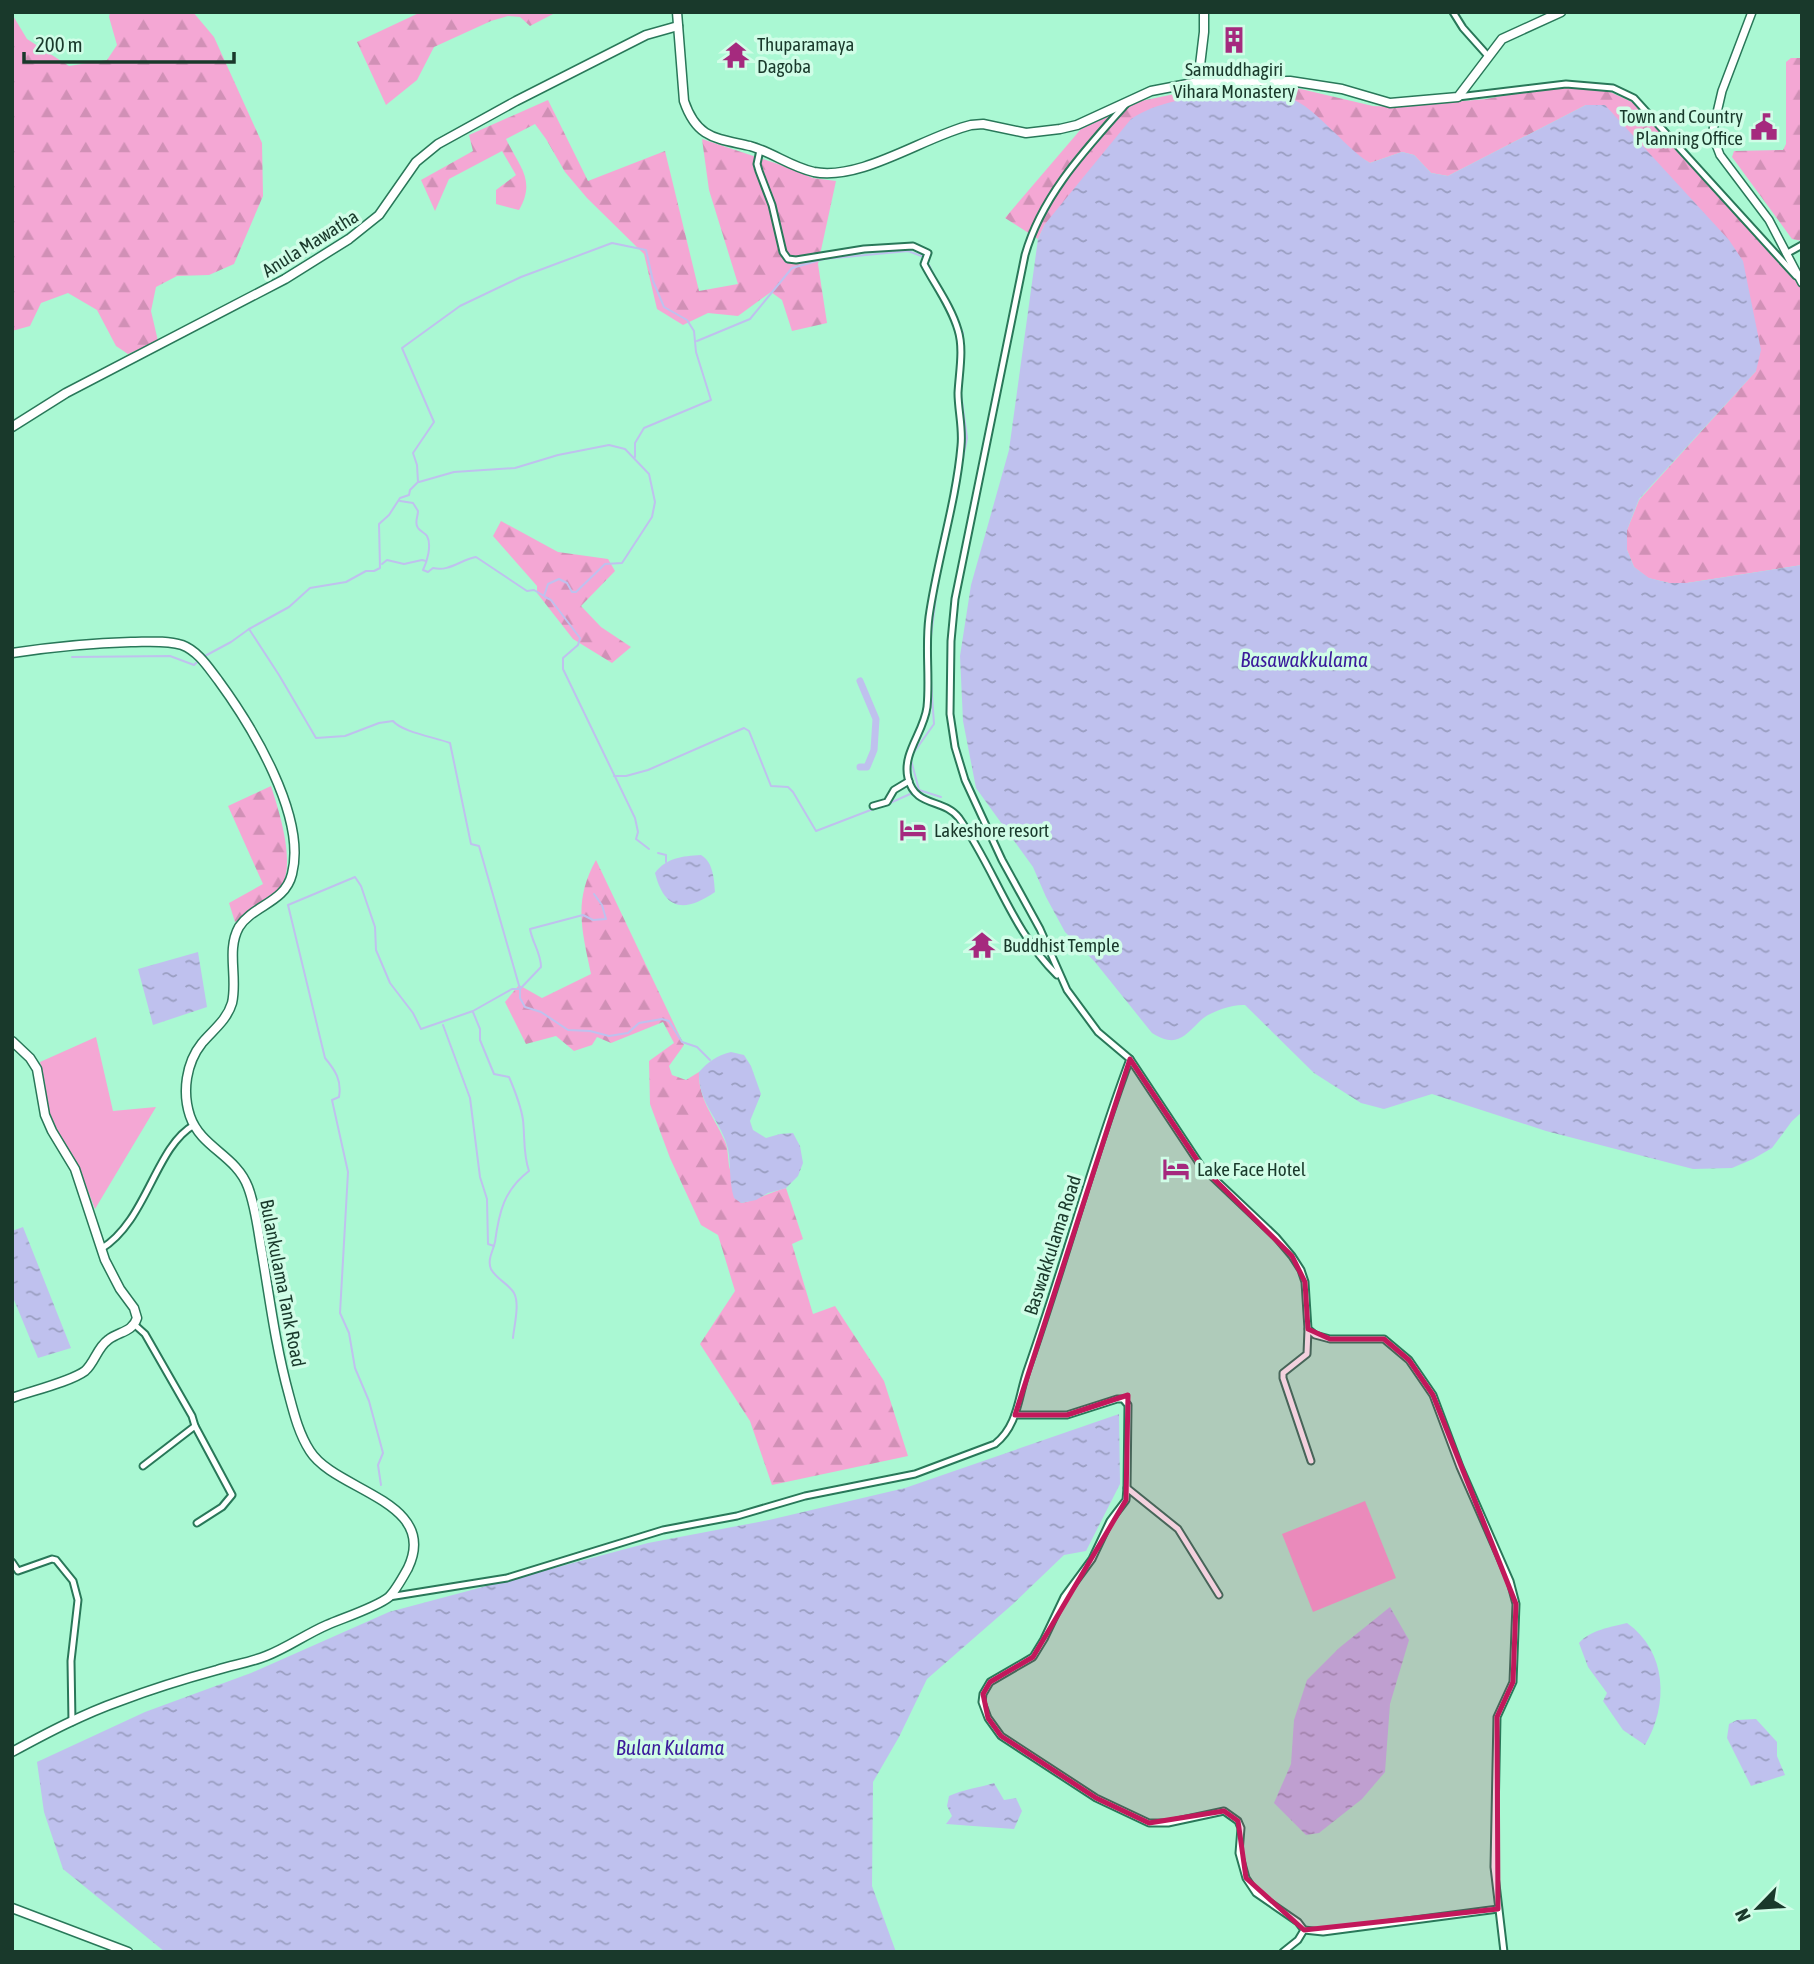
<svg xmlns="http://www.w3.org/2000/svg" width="1814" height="1964" font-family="'Asap Condensed',sans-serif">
<defs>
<pattern id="forest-firs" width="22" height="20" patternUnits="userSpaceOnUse" patternTransform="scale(1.75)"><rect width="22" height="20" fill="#f4a7d4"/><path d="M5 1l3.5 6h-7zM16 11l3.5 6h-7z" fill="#d190b6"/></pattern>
<pattern id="water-ripples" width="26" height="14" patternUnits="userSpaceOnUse" patternTransform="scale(1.75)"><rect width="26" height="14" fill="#bfc1ee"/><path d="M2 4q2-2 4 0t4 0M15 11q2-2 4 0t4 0" fill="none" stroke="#9a9ec1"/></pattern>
</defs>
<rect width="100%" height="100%" fill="#aaf8d3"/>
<g fill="#f4a7d4">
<polygon points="96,1037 113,1111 156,1107 95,1209 79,1168 51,1120 46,1104 45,1083 40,1062"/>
<polygon points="1365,1501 1396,1578 1313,1612 1282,1534"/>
</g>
<g fill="url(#forest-firs)">
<polygon points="110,12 193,12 214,37 262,143 263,196 234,264 209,275 177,276 156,287 151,311 158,341 128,354 116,346 97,310 68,293 41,303 30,326 12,331 12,14 27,39 69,66 107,60 117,45 109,17"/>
<polygon points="421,12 557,12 530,26 520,17 508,16 491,21 434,47 417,80 386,105 357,42"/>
<polygon points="1791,58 1802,58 1802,241 1792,239 1732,157 1734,151 1783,150 1786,144 1786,62"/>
<polygon points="1566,84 1593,84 1634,103 1802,283 1802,565 1687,583 1669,583 1648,578 1634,567 1627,550 1627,530 1639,500 1756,371 1586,105 1448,176 1431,173 1414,155 1402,152 1370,163 1358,156 1045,224 1038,239 1005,218 1081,129 1141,101 1203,88 1288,86 1373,106 1397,107 1486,99"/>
<path d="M548,100L588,181L665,151L699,291L738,284L709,190L702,139L778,164L813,178L836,181L818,264L827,323L792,331L782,300L771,292L738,316L708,313L683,325L657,309L644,254L587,198L565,172L546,139L535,124L506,139C520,168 536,180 519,210L496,204V190L516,175L502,151L449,179L435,211L421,180L473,151L469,135Z"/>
<polygon points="501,521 558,552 608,559 615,571 581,606 601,627 631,647 612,663 573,639 537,593 537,586 493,536"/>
<path d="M271,786C279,811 297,866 280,888C269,903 251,913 235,922L229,903L263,884L228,806Z"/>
<path d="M596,860L684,1045L669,1066L672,1075L686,1080L699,1072C698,1100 716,1119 726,1144C728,1151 728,1158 729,1166C732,1178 737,1191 741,1203C757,1200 770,1192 786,1188L803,1239L792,1244L813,1314L835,1306L884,1381L908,1456L772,1485L750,1421L700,1344L735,1291L718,1235L701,1225L670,1158L650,1104L649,1061L674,1043L663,1022L611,1043L597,1037L592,1045L574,1051L556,1036L526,1044L505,1002L519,985L542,998L591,974C582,930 573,901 596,860Z"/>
</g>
<g fill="url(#water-ripples)">
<path d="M1222,94C1242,95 1264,93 1283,96C1312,101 1343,147 1370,163L1402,152L1414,155L1431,173L1448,176L1586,105H1605L1729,240L1743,261L1761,350L1756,371L1639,499L1627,530V550L1634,567L1649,578L1669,583H1687L1802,565V1112L1792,1121L1772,1148L1753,1159L1732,1168L1693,1169L1546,1131L1432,1094L1384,1109L1361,1103L1314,1073L1245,1005C1232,1004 1208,1012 1199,1022C1182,1039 1175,1047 1152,1033L1095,962L1065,932L1046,897L1033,867L976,788L963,721L960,656L971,585L1009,450L1038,239L1045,224L1131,119C1156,102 1192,97 1222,94Z"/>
<path d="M701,855C713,862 714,878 715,892C686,912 665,912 655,873C666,858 682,856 701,855Z"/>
<polygon points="198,952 207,1007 153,1025 138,969"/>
<path d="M731,1052L744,1055L751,1066L761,1094L750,1121L753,1130L766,1138L780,1134L793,1133L800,1146L803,1163L798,1176L786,1188L768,1193L756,1200L741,1203L734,1198C729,1182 731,1165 728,1149C721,1120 698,1104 699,1072C709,1061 716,1056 731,1052Z"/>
<polygon points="23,1227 71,1348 38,1358 12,1295 12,1231"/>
<polygon points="1119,1414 1120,1484 1086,1551 1064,1555 1013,1604 927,1679 899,1737 873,1782 872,1886 896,1952 165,1952 63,1869 44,1812 37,1762 145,1712 251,1673 389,1612 648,1543 769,1520 905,1488"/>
<polygon points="1390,1607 1409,1640 1390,1704 1385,1772 1362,1799 1319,1833 1306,1835 1274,1803 1291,1764 1294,1720 1307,1680 1339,1648"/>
<path d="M1627,1623C1667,1651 1669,1705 1645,1745L1623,1730L1603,1701L1607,1693L1588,1667L1579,1643C1590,1630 1611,1627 1627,1623Z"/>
<polygon points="1756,1719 1777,1742 1777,1756 1785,1775 1751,1786 1727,1738 1729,1724 1737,1720"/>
<path d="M994,1783L1004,1800L1016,1798L1022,1811L1014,1829L946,1824L952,1816L947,1806L949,1796C964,1789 978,1788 994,1783Z"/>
</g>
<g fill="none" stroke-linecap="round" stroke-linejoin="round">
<g stroke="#bfc1ee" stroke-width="2">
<polyline points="928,263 939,286"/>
<polyline points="959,325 963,333 963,340"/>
<polyline points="697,341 750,319 792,268 824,259 908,251 924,257"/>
<polyline points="961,394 967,438 961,468"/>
<path d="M400,501L413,503L418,511C418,517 414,523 418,528C420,531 425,533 427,536C432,545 427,562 423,570L428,572L433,568C449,572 460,560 476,557L527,591L534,590L544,596L548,584L559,579L567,583L572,592H576L605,564L622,563L652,517L655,502L649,474L625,449L609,445L558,455L515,468L454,472L419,482"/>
<polyline points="382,564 387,560 404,564 422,560 426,561"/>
<polyline points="545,597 551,600 580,638 578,645 563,658 563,669 635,818 638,832 636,839 649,849"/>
<polyline points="249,629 289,607 310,588 346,582 366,571 374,571 380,568 379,524 389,515 400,498 409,495 410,490 418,482 417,465 413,453 434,422 402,348 460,306 521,277 612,243 646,250 653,281 664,307 687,320 694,331 696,352 711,400 644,428 635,443 635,457"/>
<polyline points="930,644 938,580"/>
<polyline points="72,657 170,656 194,665 199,660"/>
<path d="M203,657L231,642L249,629L279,675L316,738L345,736L379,723L393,721C402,732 434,737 450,743L471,844L479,846L520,989V998L525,1007L541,1012L568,1030L590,1031L609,1036L628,1033L639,1023L662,1019L669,1021L682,1042L697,1047L710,1060"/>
<polyline points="912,755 934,724 931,681"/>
<polyline points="911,760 919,790"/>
<polyline points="614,776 626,776 648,770 744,728 749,731 771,786 788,787 793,792 816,831 881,806"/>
<polyline points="890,803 919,790 941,797"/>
<polyline points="658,853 666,855 666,862"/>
<path d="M473,1012L480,1029V1040L494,1074L509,1077C515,1091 521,1106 523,1120C525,1138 523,1154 529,1171C504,1190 499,1212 495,1242C493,1251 487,1260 491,1269C496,1279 509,1284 514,1293C520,1304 514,1326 513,1338"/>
<polyline points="443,1025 470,1098 480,1177 487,1199 488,1244 494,1246"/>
<path d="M381,1485L378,1465L383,1453L369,1401L355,1368L349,1333L340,1313L348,1172L332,1100L339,1097C342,1080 335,1070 325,1058L288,905L355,877L361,886L375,927L376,950L390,983L413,1013L421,1029L473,1011L512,989H520L541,967C541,953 532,942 530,929L583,915L593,920L606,919L602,905L594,894"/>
</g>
<polyline stroke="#bfc1ee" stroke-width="7" points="860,767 867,767 874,750 876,719 860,681"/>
<defs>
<g id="minor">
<polyline points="1453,12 1463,28 1488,56"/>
<polyline points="1458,97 1566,84 1613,88 1634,98 1796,276"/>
<path d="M1126,104C1086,149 1042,195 1025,255L955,599L951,641L950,714L955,747L965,780L1002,860L1040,929L1067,990L1098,1032L1130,1059L1201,1166L1276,1237L1292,1256L1301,1270L1305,1282L1308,1329L1315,1335L1330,1339H1384L1409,1360L1433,1395L1460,1467L1510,1581L1516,1604L1513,1682L1497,1717L1494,1867L1504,1952"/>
<path d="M760,150L757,164L759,171L772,205L783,252L788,259L796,260L864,249L913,246L928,253L924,264C935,285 951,306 958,330C964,349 959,373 958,393C958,410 963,428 961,446C956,503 937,560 929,617C925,647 930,678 927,707C924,732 902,753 908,778C915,808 944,798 959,818C995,869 1012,931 1057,975"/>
<polyline points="1786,254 1802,245"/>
<polyline points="873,806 887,802 894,790 909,781"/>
<path d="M101,1249C147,1221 155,1147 194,1125"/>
<polyline points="135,1325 145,1334 192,1416 195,1426 143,1466"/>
<polyline points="1308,1329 1307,1354 1283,1373 1283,1378 1311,1461"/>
<polyline points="1015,1415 1067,1415 1117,1399 1123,1399 1128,1405 1127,1488 1126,1500 1110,1521 1092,1559 1064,1597 1044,1639 1033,1657 990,1682 983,1694 982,1702 988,1718 1001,1736 1096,1798 1149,1823 1168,1823 1224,1811 1238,1821 1241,1828 1239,1853 1246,1878 1256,1893 1298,1922 1304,1930 1298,1940 1283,1952"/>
<polyline points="195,1426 232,1495 222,1507 197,1523"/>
<polyline points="1127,1488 1178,1529 1219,1595"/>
<polyline points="12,1562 18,1571 52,1559 56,1560 73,1581 78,1600 71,1661 72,1722"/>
<path d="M389,1597L507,1578L663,1530L737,1516L805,1496L915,1474L995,1444C1019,1425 1018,1395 1028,1368C1064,1266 1092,1160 1130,1059"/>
<polyline points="1304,1930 1323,1932 1498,1909"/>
</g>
<polyline id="tertiary" points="1752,12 1722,91 1712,134 1720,155 1769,220 1802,283"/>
<g id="secondary">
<path d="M677,12L684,101C697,139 716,138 750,146C772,152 791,167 814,172C862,181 925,136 971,125L983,124L1026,133L1060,129L1077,125L1151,91L1198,82L1290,81L1342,89L1390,103L1458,97L1502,39L1561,12"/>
<polyline points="1198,82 1204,32 1204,12"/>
<polyline points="12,427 66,393 285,279 349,239 379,215 416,162 438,144 516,101 646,35 678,26"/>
<path d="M12,653C52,647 91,643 131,642C147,642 166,640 182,645C198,651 208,667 218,680C251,725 307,816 292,874C285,903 253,905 239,927C226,950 238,978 232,1003C227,1020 213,1030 202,1043C186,1063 182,1092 190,1116C201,1148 236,1155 248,1187C256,1208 258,1231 262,1253C270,1301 276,1348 289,1395C294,1414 299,1434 310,1451C335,1491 440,1501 408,1568C403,1577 396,1590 389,1597C377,1607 343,1618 327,1625C306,1634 287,1648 266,1656C251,1662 233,1665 217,1670C184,1679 152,1689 120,1701C83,1714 47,1733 12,1752"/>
<path d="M12,1041L30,1058L37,1069L45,1115L52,1131L75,1169L105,1260L120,1289L134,1308L137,1318C132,1333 119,1331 108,1340C97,1348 95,1362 85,1371C70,1382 31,1391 12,1398"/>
<polyline points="12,1908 128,1952"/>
</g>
</defs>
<use href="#minor" stroke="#297859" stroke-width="9"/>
<use href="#tertiary" stroke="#297859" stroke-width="10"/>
<use href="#secondary" stroke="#297859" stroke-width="11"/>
<use href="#minor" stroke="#fff" stroke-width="5"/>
<use href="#tertiary" stroke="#fff" stroke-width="7"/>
<use href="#secondary" stroke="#fff" stroke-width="8"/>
</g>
<path fill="#c2185b" fill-opacity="0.2" stroke="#c2185b" stroke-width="5" stroke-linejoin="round" d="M1130,1059L1201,1166L1292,1256L1305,1282L1308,1329L1330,1339H1384L1409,1360L1433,1395L1516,1604L1513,1682L1497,1717L1498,1909L1304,1930L1246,1878L1238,1821L1224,1811L1149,1823L1096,1798L1001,1736L988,1718L983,1694L990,1682L1033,1657L1126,1500L1128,1395L1067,1415H1015Z"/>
<defs>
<symbol id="building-bare" viewBox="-9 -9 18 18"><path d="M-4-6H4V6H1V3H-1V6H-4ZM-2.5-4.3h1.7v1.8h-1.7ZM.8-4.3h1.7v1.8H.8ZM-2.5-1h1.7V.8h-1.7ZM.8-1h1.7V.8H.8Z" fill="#a52a7e" stroke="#d0fde7" stroke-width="2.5" paint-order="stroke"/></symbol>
<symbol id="temple-bare" viewBox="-9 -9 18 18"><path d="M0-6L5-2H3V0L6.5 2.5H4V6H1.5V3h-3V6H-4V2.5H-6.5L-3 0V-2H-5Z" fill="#a52a7e" stroke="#d0fde7" stroke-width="2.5" paint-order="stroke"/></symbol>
<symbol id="civic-bare" viewBox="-9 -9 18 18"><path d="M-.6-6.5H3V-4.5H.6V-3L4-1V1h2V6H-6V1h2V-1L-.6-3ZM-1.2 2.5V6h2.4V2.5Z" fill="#a52a7e" stroke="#d0fde7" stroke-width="2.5" paint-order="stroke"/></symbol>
<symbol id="hotel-bare" viewBox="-9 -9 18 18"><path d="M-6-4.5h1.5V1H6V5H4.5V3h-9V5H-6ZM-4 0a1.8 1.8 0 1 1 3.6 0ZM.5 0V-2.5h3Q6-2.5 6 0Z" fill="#a52a7e" stroke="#d0fde7" stroke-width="2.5" paint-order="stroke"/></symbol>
</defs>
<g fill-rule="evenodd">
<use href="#building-bare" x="1215" y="21" width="38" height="38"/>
<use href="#temple-bare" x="717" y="36" width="38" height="38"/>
<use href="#civic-bare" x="1745" y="108" width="38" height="38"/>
<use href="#hotel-bare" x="894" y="811" width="38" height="38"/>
<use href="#temple-bare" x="963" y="926" width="38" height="38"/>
<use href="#hotel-bare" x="1157" y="1150" width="38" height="38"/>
</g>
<g text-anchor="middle" stroke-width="7" stroke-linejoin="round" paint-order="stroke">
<g font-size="19" fill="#19392b" stroke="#d0fde7" text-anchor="start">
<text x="757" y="51">Thuparamaya<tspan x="757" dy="22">Dagoba</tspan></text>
<text x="1234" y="76" text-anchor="middle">Samuddhagiri<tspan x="1234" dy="22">Vihara Monastery</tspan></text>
<text x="1743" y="123" text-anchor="end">Town and Country<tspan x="1743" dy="22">Planning Office</tspan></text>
<text x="934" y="837">Lakeshore resort</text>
<text x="1003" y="952">Buddhist Temple</text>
<text x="1197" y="1176">Lake Face Hotel</text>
</g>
<g font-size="19" fill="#19392b" stroke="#d0fde7">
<text transform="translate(310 243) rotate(-32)" y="7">Anula Mawatha</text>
<text transform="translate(1052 1245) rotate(-72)" y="7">Baswakkulama Road</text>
<text transform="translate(283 1283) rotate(79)" y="7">Bulankulama Tank Road</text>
</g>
<g font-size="21" font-style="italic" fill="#3c1b9b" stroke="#d0fde7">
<text x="1304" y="667">Basawakkulama</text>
<text x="670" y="1755">Bulan Kulama</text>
</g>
</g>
<rect width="1814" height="1964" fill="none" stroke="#19392b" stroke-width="28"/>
<g transform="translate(1758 1908) rotate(245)" stroke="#d0fde7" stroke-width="5" paint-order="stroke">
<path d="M0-5L12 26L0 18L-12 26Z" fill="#19392b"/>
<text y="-10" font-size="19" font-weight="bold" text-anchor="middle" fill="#19392b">N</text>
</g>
<path d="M24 52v10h210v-10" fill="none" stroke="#19392b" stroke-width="3.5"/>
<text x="35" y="52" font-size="21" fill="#19392b" stroke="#d0fde7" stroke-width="5" paint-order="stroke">200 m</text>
</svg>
